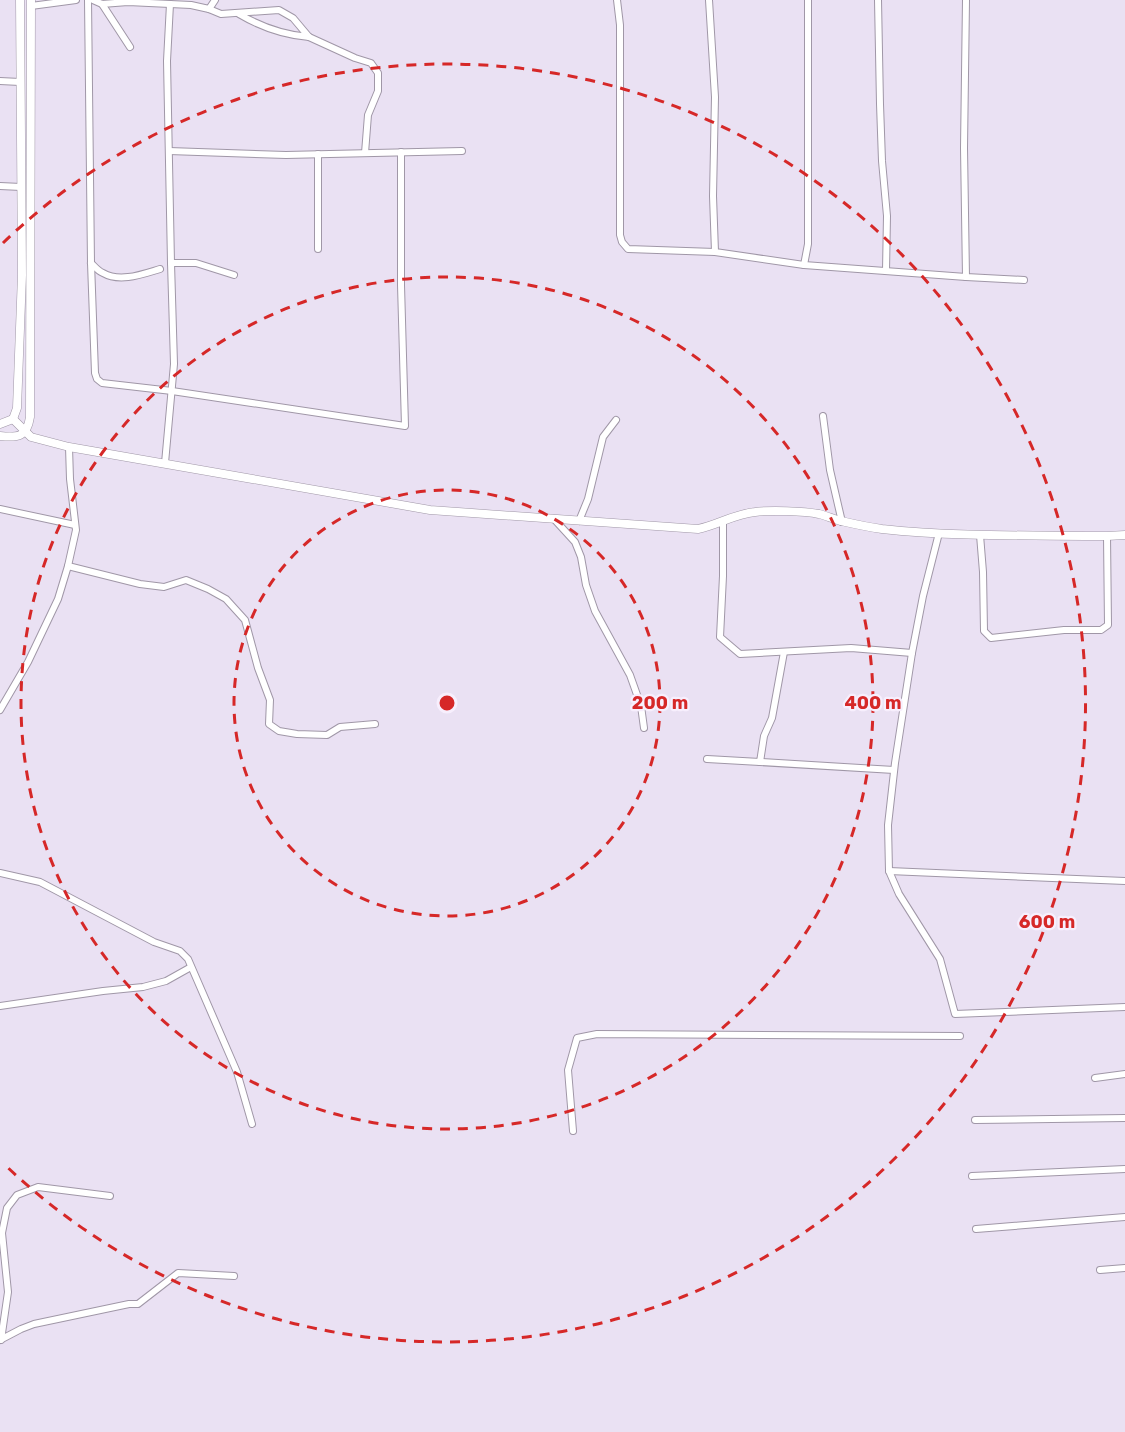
<svg xmlns="http://www.w3.org/2000/svg" width="1125" height="1432" font-family="Rubik,sans-serif">
<rect width="100%" height="100%" fill="#eae1f3"/>
<g fill="none" stroke-linecap="round" stroke-linejoin="round">
<defs>
<g id="minor">
<polyline points="88,0 91,263 95,373 97,379 102,383 172,391 405,426 401,285 401,152"/>
<polyline points="93,0 102,4 128,2 191,5 209,9 221,14 279,10 293,18 309,37 355,58 371,63 378,73 378,91 368,115 365,153"/>
<polyline points="617,0 620,25 620,235 622,242 628,249 715,252"/>
<polyline points="709,0 715,97 713,196 715,252 804,265 966,277 1024,280"/>
<polyline points="878,0 880,104 882,161 887,216 886,271"/>
<polyline points="966,0 964,148 966,277"/>
<polyline points="102,4 130,47"/>
<polyline points="31,6 76,0"/>
<polyline points="209,9 215,0"/>
<path d="M239,14C261,27 284,35 309,37"/>
<polyline points="0,81 20,82"/>
<polyline points="169,151 286,155 462,151"/>
<polyline points="0,186 21,187"/>
<polyline points="318,249 318,154"/>
<path d="M91,263C95,267 98,271 103,273C120,283 143,274 160,269"/>
<polyline points="171,263 196,263 234,275"/>
<polyline points="804,265 808,244 808,0"/>
<polyline points="823,416 830,470 842,522"/>
<polyline points="165,463 174,364 171,263 167,61 170,4"/>
<polyline points="0,509 75,525"/>
<polyline points="554,519 575,542 581,557 586,585 595,611 630,675 641,706 644,728"/>
<polyline points="579,521 588,499 603,437 616,420"/>
<polyline points="723,521 723,576 720,637 740,654 851,648 912,653"/>
<polyline points="939,533 923,596 912,653 895,763 888,825 889,871 899,894 940,959 955,1014 1125,1007"/>
<polyline points="980,535 983,572 984,631 991,638 1064,630 1101,630 1108,625 1107,536"/>
<polyline points="68,566 140,584 164,587 186,580 208,589 226,599 245,620 258,668 270,700 269,724 279,731 297,734 327,735 340,727 375,724"/>
<polyline points="0,710 28,662 58,599 68,566 76,530 70,479 69,447"/>
<polyline points="707,759 760,762 764,736 772,718 784,652"/>
<polyline points="760,762 894,770"/>
<polyline points="889,871 1125,881"/>
<polyline points="0,873 40,882 154,942 180,951 188,959 237,1072 252,1124"/>
<polyline points="0,1006 103,991 143,987 166,981 191,967"/>
<polyline points="1095,1078 1125,1074"/>
<polyline points="975,1120 1125,1118"/>
<polyline points="573,1131 568,1070 577,1038 597,1034 960,1036"/>
<polyline points="972,1176 1125,1169"/>
<polyline points="976,1229 1125,1217"/>
<polyline points="1100,1270 1125,1268"/>
<polyline points="0,1340 21,1329 34,1324 129,1304 138,1304 178,1273 234,1276"/>
<polyline points="1,1340 8,1292 2,1233 7,1208 17,1195 38,1187 110,1196"/>
</g>
<g id="tertiary">
<path d="M13,419L31,437L69,447L430,510L698,529C718,525 734,514 755,512C770,510 804,511 819,514C827,516 833,519 841,521C854,524 868,527 882,529C956,537 1032,535 1107,536L1125,535"/>
<polyline points="0,424 13,419 17,408 22,275 20,0"/>
<path d="M0,436C18,438 27,437 30,417L31,0"/>
</g>
</defs>
<use href="#minor" stroke="#a097a7" stroke-width="8"/>
<use href="#tertiary" stroke="#a097a7" stroke-width="9"/>
<use href="#minor" stroke="#fff" stroke-width="6"/>
<use href="#tertiary" stroke="#fff" stroke-width="8"/>
</g>
<g fill="none" stroke="#d62828" stroke-width="3" stroke-dasharray="10 8">
<circle cx="447" cy="703" r="213"/>
<circle cx="447" cy="703" r="426"/>
<path d="M3 243A639 639 0 1 1 3 1163"/>
</g>
<circle cx="447" cy="703" r="9" fill="#d62828" stroke="#f7effd" stroke-width="3"/>
<g font-size="18" text-anchor="middle" font-weight="bold" fill="#d62828" stroke="#f7effd" stroke-width="4.5" stroke-linejoin="round" paint-order="stroke">
<text x="660" y="709">200 m</text>
<text x="873" y="709">400 m</text>
<text x="1047" y="928">600 m</text>
</g>
</svg>
